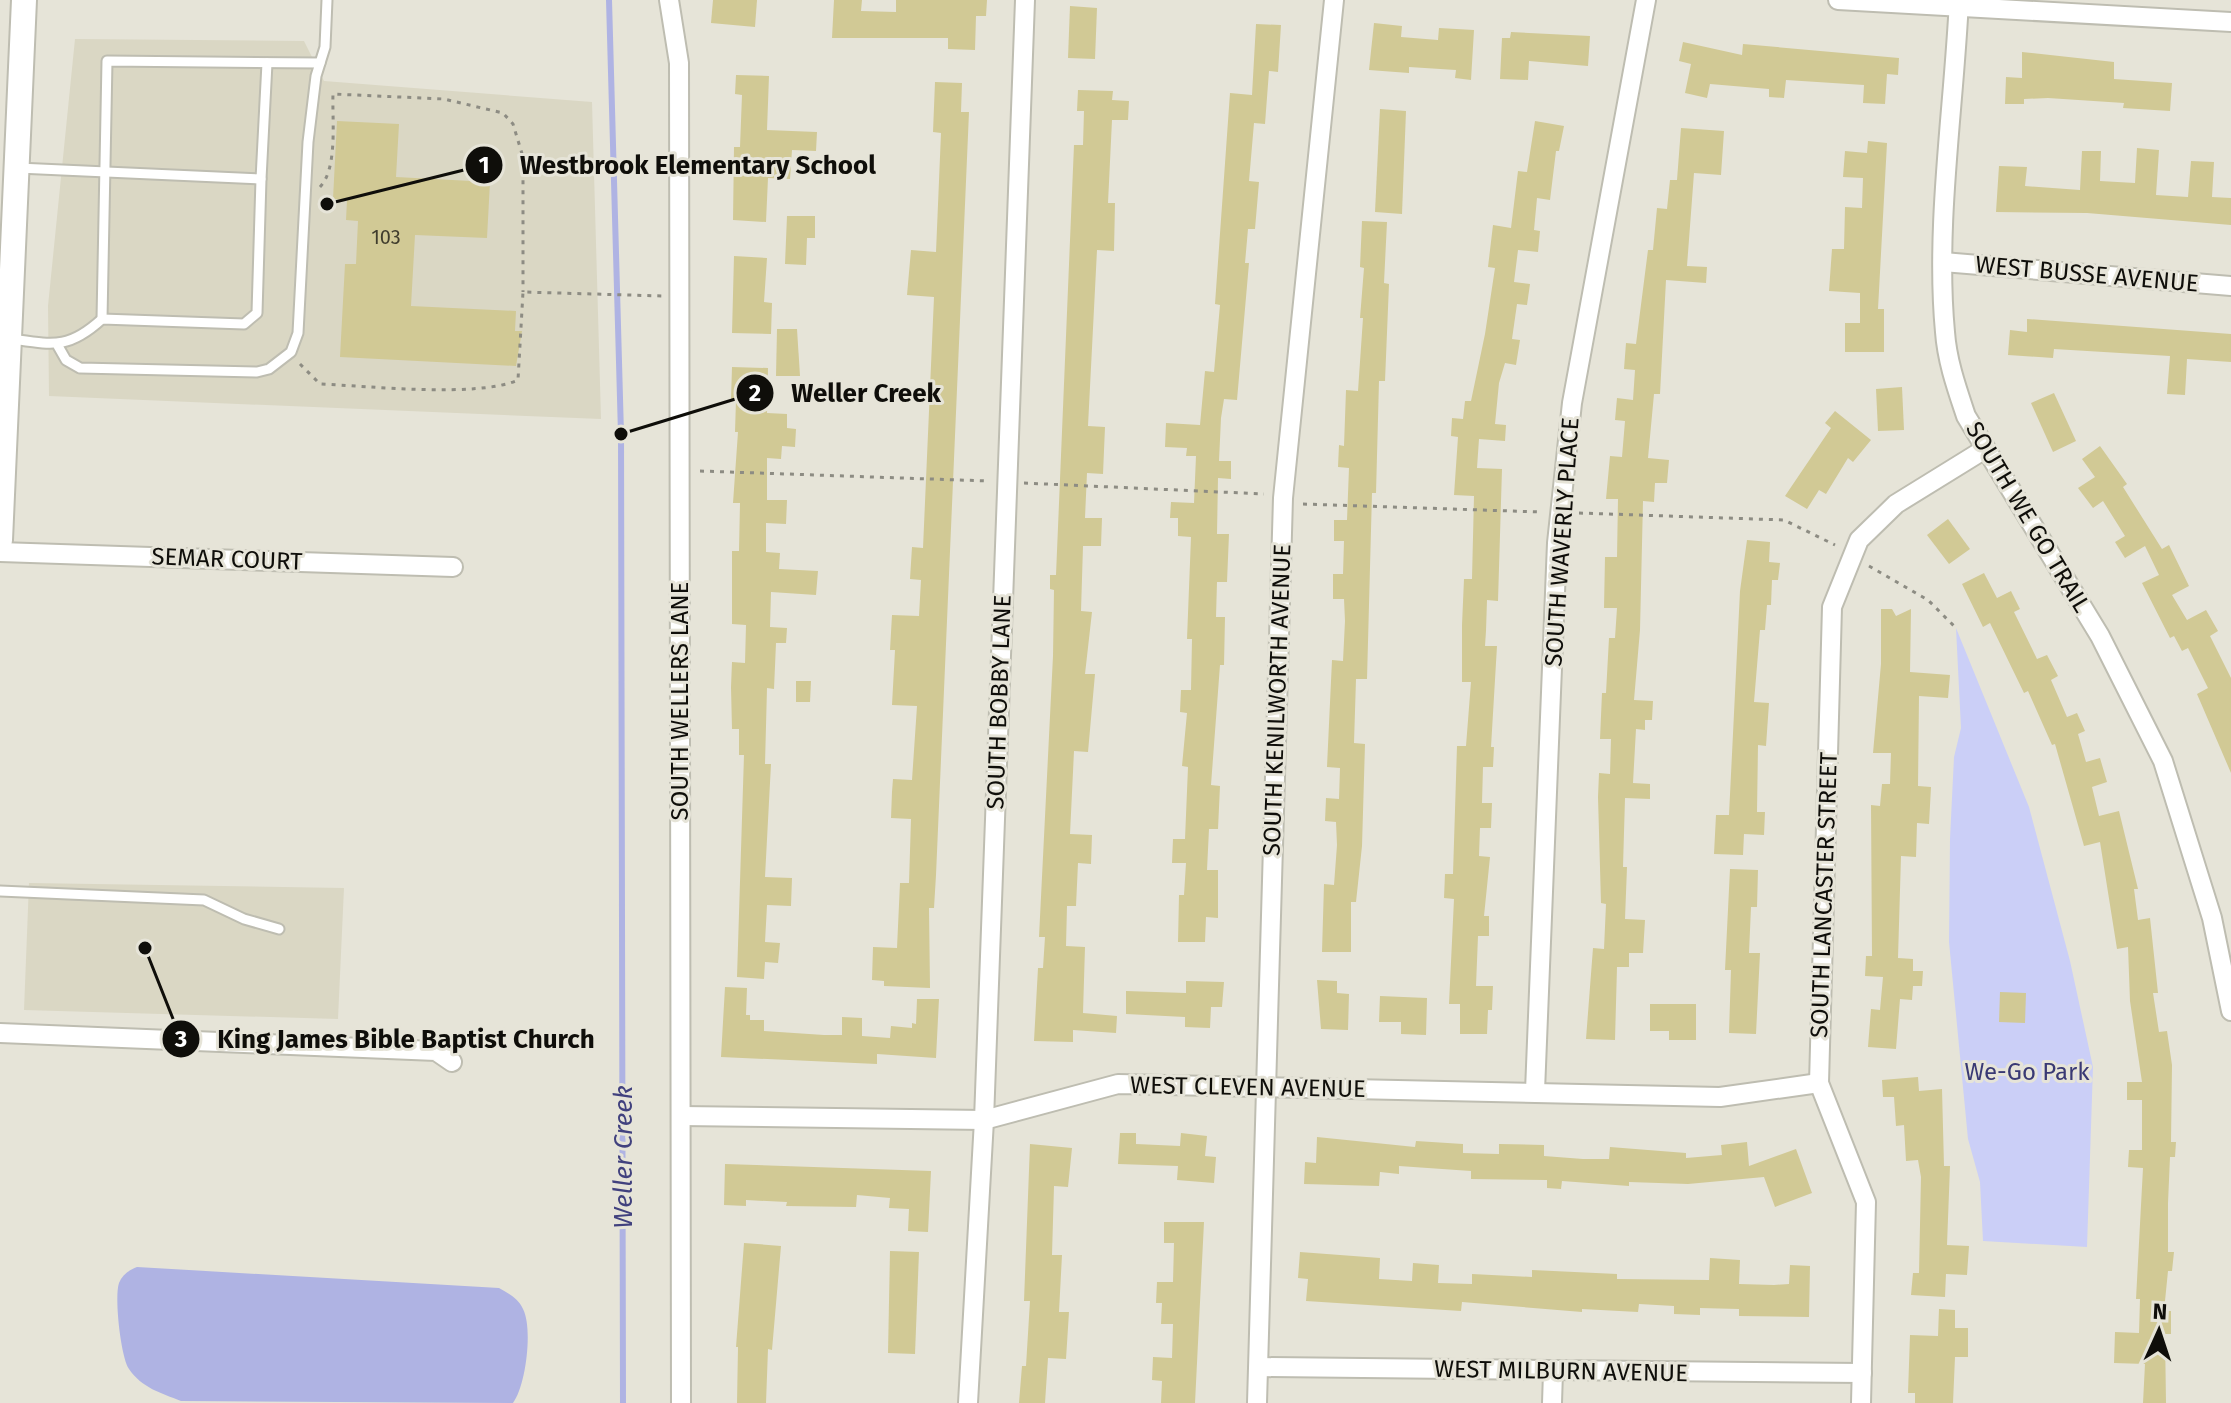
<svg xmlns="http://www.w3.org/2000/svg" width="2231" height="1403" font-family="'Fira Sans',sans-serif">
<rect width="100%" height="100%" fill="#e6e4d8"/>
<g fill="#dad7c4">
<polygon points="75,39 304,41 324,81 592,102 601,419 49,396 48,306"/>
<polygon points="29,883 344,888 338,1019 24,1010"/>
</g>
<polygon fill="#cbcff7" points="1956,628 2029,807 2070,961 2093,1067 2087,1247 1983,1241 1980,1182 1968,1139 1949,942 1950,839 1954,757 1961,728"/>
<path fill="#afb3e3" d="M137,1267L499,1288C509,1294 518,1298 523,1309C533,1328 526,1386 513,1403L181,1401C161,1393 142,1388 129,1369C121,1358 114,1297 119,1283C122,1275 129,1270 137,1267Z"/>
<g fill="none" stroke-linecap="round" stroke-linejoin="round">
<polyline stroke="#afb3e3" stroke-width="6" points="609,0 621,434 623,1403"/>
</g>
<g fill="#d1c995">
<polygon points="713,0 757,0 755,27 711,23"/>
<polygon points="834,0 862,0 861,11 896,12 896,0 987,0 986,16 976,16 975,50 948,49 948,38 832,38"/>
<polygon points="1070,6 1097,8 1095,59 1068,58"/>
<polygon points="1374,23 1402,26 1401,37 1438,40 1439,28 1474,30 1471,80 1455,78 1456,70 1409,67 1409,73 1369,70"/>
<polygon points="1256,24 1281,25 1278,72 1269,71 1265,124 1254,123 1249,181 1259,182 1255,229 1248,229 1245,263 1249,263 1237,400 1224,399 1221,418 1219,461 1231,461 1231,479 1218,478 1217,534 1229,534 1227,582 1217,582 1216,617 1225,617 1224,665 1220,665 1211,785 1220,786 1218,829 1209,829 1207,870 1218,870 1218,918 1206,917 1205,942 1178,942 1179,895 1184,895 1186,863 1172,863 1173,839 1185,839 1188,767 1182,766 1187,713 1180,712 1181,690 1191,690 1192,639 1187,639 1191,537 1178,536 1178,518 1170,518 1171,502 1194,503 1196,456 1186,456 1187,448 1165,447 1166,423 1200,425 1205,371 1214,372 1220,305 1215,304 1230,93 1252,95"/>
<polygon points="1511,32 1590,36 1588,66 1529,61 1528,80 1500,79 1502,38 1510,38"/>
<polygon points="1683,42 1742,55 1743,44 1899,58 1898,75 1887,74 1885,104 1863,103 1864,85 1786,80 1784,98 1769,97 1769,89 1710,84 1707,98 1685,93 1691,64 1679,61"/>
<polygon points="2022,52 2114,62 2114,79 2172,83 2170,111 2123,108 2124,103 2048,98 2024,99 2024,104 2005,104 2006,77 2022,78"/>
<polygon points="736,75 769,76 767,130 817,132 816,151 792,150 790,179 768,178 766,222 733,220 734,147 740,147 742,95 735,94"/>
<polygon points="935,82 962,83 961,112 969,112 936,875 934,908 929,908 930,988 884,986 884,981 872,980 873,947 897,948 900,883 909,883 911,819 891,818 892,792 893,779 912,780 917,706 892,705 895,650 890,650 892,615 919,616 921,580 910,579 912,547 923,548 934,297 907,295 911,250 936,252 941,133 933,132"/>
<polygon points="1078,90 1113,91 1112,100 1129,101 1128,120 1112,120 1108,203 1115,203 1114,251 1097,250 1088,426 1105,427 1103,474 1087,473 1085,518 1102,518 1101,546 1083,546 1081,611 1092,612 1085,674 1095,674 1088,752 1074,751 1070,834 1092,835 1091,864 1078,863 1076,906 1067,906 1066,946 1085,947 1083,1013 1117,1016 1116,1033 1073,1030 1073,1042 1034,1041 1038,968 1043,968 1045,937 1039,937 1053,656 1054,590 1050,589 1050,575 1056,575 1074,145 1083,145 1084,111 1077,111"/>
<polygon points="1380,109 1406,111 1402,214 1375,212"/>
<polygon points="337,121 399,124 396,177 490,182 487,238 415,235 411,306 516,311 515,331 522,331 516,366 340,357 345,264 356,264 358,221 346,220 347,200 333,199"/>
<polygon points="1535,121 1564,126 1559,151 1556,151 1550,200 1537,198 1534,230 1540,231 1538,252 1518,250 1514,282 1530,284 1527,305 1517,304 1512,339 1520,340 1516,365 1505,363 1499,383 1495,424 1506,425 1505,441 1479,439 1477,468 1502,469 1498,601 1487,600 1486,631 1485,646 1497,646 1491,747 1494,747 1493,767 1483,767 1482,803 1492,803 1491,828 1480,828 1479,856 1490,857 1484,916 1489,916 1489,936 1478,936 1476,986 1493,986 1492,1010 1488,1010 1487,1034 1460,1034 1460,1004 1449,1004 1454,899 1444,898 1445,874 1453,874 1457,746 1466,746 1471,682 1462,682 1462,625 1464,579 1472,579 1474,496 1454,495 1458,437 1451,436 1452,418 1463,419 1465,401 1471,401 1485,334 1495,268 1488,267 1493,225 1511,228 1518,171 1527,172"/>
<polygon points="1681,128 1724,131 1721,175 1694,173 1687,266 1707,267 1706,283 1666,280 1660,394 1654,394 1648,458 1669,460 1667,483 1655,483 1654,502 1643,501 1640,630 1634,700 1653,701 1652,720 1645,720 1645,730 1636,729 1633,783 1650,784 1650,799 1625,798 1623,867 1627,867 1625,919 1645,920 1643,953 1629,953 1629,967 1617,967 1615,1040 1586,1039 1593,948 1604,949 1606,904 1601,903 1598,797 1599,773 1610,774 1611,739 1600,739 1602,693 1606,693 1609,638 1615,638 1617,608 1604,608 1605,557 1617,557 1618,499 1606,499 1610,456 1622,457 1625,421 1615,420 1617,398 1633,400 1635,370 1624,369 1626,343 1636,344 1648,250 1653,250 1657,208 1667,209 1670,180 1677,180"/>
<polygon points="1868,141 1887,143 1878,309 1884,309 1884,352 1845,352 1845,323 1860,323 1860,293 1829,291 1832,249 1844,249 1845,207 1862,208 1863,178 1843,177 1845,151 1867,153"/>
<polygon points="2137,148 2159,150 2156,195 2188,197 2191,161 2214,162 2212,197 2231,198 2231,225 2087,213 1996,212 1999,166 2027,167 2025,186 2080,190 2082,151 2101,151 2100,181 2135,183"/>
<polygon points="787,216 815,216 815,238 807,238 806,265 785,264"/>
<polygon points="1362,221 1387,222 1384,283 1389,284 1385,381 1379,381 1376,493 1372,493 1367,679 1356,679 1354,743 1365,744 1362,846 1356,902 1351,902 1351,952 1322,952 1324,884 1334,885 1337,845 1336,822 1325,821 1326,798 1339,799 1340,768 1327,767 1332,660 1343,661 1345,621 1344,599 1333,599 1333,574 1343,574 1344,541 1334,541 1334,520 1347,520 1349,468 1338,467 1339,445 1344,446 1346,390 1358,391 1363,318 1360,318 1364,268 1360,267"/>
<polygon points="734,256 767,258 764,302 772,303 771,334 732,333"/>
<polygon points="2027,319 2231,334 2231,362 2187,359 2185,395 2167,394 2170,356 2054,349 2053,358 2008,355 2010,330 2027,332"/>
<polygon points="777,329 797,329 800,376 776,376"/>
<polygon points="732,367 768,368 767,413 787,414 787,428 796,429 795,447 782,446 781,459 767,458 767,500 787,500 786,524 766,523 766,552 780,553 779,569 818,571 816,595 771,592 770,627 787,628 786,643 776,643 774,689 767,688 765,764 771,764 765,877 792,878 791,906 767,905 765,942 780,943 778,963 765,962 764,979 737,977 744,755 739,755 739,729 732,729 731,687 732,662 745,663 746,625 732,624 732,551 739,551 740,503 733,503 738,432 735,432 736,400 731,400"/>
<polygon points="1902,387 1904,430 1878,431 1876,389"/>
<polygon points="2054,393 2076,441 2053,452 2031,403"/>
<polygon points="1835,411 1871,440 1853,462 1848,458 1826,494 1819,490 1807,509 1785,496 1831,428 1825,423"/>
<polygon points="2100,446 2127,484 2123,487 2162,549 2169,545 2189,586 2172,595 2187,620 2206,610 2218,631 2210,636 2231,678 2231,773 2197,694 2208,688 2188,648 2182,651 2174,636 2170,638 2142,583 2159,575 2145,546 2125,558 2115,542 2125,536 2103,501 2093,508 2078,488 2095,477 2082,459"/>
<polygon points="1948,519 1970,549 1949,564 1927,535"/>
<polygon points="1747,540 1770,542 1769,562 1780,563 1778,580 1772,580 1771,605 1767,605 1765,630 1760,630 1754,702 1769,703 1766,746 1758,745 1757,812 1765,812 1764,835 1744,834 1743,855 1714,854 1716,815 1729,815 1740,591"/>
<polygon points="1984,573 1997,598 2011,591 2020,609 2014,612 2037,659 2047,655 2058,676 2051,680 2067,717 2077,713 2085,731 2078,734 2086,762 2100,758 2107,782 2092,787 2099,816 2119,811 2138,889 2134,889 2138,920 2150,918 2158,993 2153,993 2159,1032 2167,1031 2172,1065 2171,1142 2176,1142 2175,1157 2170,1157 2168,1203 2168,1252 2174,1252 2172,1271 2168,1271 2164,1311 2171,1311 2171,1334 2165,1334 2166,1403 2143,1403 2145,1364 2114,1363 2115,1332 2139,1333 2140,1299 2136,1299 2143,1168 2128,1167 2129,1150 2142,1150 2142,1100 2127,1100 2127,1082 2142,1082 2130,1001 2128,947 2117,949 2100,842 2084,846 2055,744 2052,745 2028,691 2024,693 1990,623 1983,627 1962,584"/>
<polygon points="1881,609 1892,609 1896,616 1911,609 1910,672 1950,675 1948,698 1919,696 1918,786 1931,787 1929,824 1917,823 1916,857 1901,856 1898,958 1913,959 1913,971 1923,971 1922,986 1913,986 1912,1000 1900,999 1896,1049 1868,1047 1871,1009 1880,1010 1883,977 1865,976 1866,956 1872,956 1871,805 1880,806 1882,784 1890,784 1891,753 1873,753 1881,664"/>
<polygon points="796,681 811,681 810,702 796,702"/>
<polygon points="1730,869 1758,870 1757,907 1751,907 1749,953 1760,953 1756,1034 1729,1033 1731,970 1725,970"/>
<polygon points="1317,980 1337,981 1337,993 1349,994 1348,1030 1321,1029"/>
<polygon points="1186,981 1224,982 1222,1007 1211,1007 1210,1028 1185,1027 1185,1017 1126,1014 1126,991 1186,993"/>
<polygon points="725,987 747,988 746,1015 750,1015 750,1020 764,1020 764,1031 824,1035 842,1035 842,1017 862,1018 862,1036 890,1038 891,1026 912,1028 912,1023 916,1024 917,999 939,999 936,1058 877,1054 877,1064 721,1057"/>
<polygon points="2000,992 2026,993 2025,1023 1999,1022"/>
<polygon points="1380,996 1427,998 1426,1035 1401,1034 1401,1022 1379,1022"/>
<polygon points="1650,1004 1696,1004 1696,1040 1669,1040 1669,1031 1650,1031"/>
<polygon points="1918,1077 1919,1091 1942,1089 1944,1166 1950,1166 1947,1245 1969,1246 1967,1275 1946,1274 1945,1297 1911,1295 1913,1273 1919,1273 1921,1177 1918,1160 1906,1161 1904,1125 1896,1126 1894,1097 1883,1097 1882,1080"/>
<polygon points="1120,1133 1136,1133 1136,1144 1180,1146 1181,1133 1207,1136 1205,1156 1216,1157 1214,1183 1177,1180 1178,1166 1118,1164"/>
<polygon points="1317,1137 1415,1147 1416,1141 1463,1144 1463,1153 1499,1154 1499,1144 1544,1145 1544,1156 1583,1159 1609,1159 1610,1147 1686,1153 1686,1158 1722,1155 1721,1145 1747,1142 1749,1166 1796,1149 1812,1193 1775,1207 1764,1177 1688,1184 1629,1182 1629,1186 1562,1181 1561,1189 1547,1188 1547,1180 1471,1179 1471,1171 1399,1166 1399,1174 1380,1172 1379,1186 1304,1184 1305,1162 1316,1163"/>
<polygon points="1030,1144 1072,1148 1068,1187 1054,1186 1052,1255 1062,1255 1059,1312 1069,1312 1066,1359 1048,1358 1045,1403 1019,1403 1022,1366 1026,1366 1030,1301 1024,1301"/>
<polygon points="725,1164 931,1171 928,1232 908,1231 909,1209 889,1208 890,1198 857,1195 856,1207 786,1206 787,1202 746,1200 746,1206 724,1205"/>
<polygon points="1164,1222 1204,1222 1195,1403 1161,1403 1162,1381 1152,1380 1153,1357 1172,1358 1173,1324 1161,1324 1162,1303 1156,1303 1157,1282 1173,1282 1174,1243 1164,1243"/>
<polygon points="744,1243 781,1246 772,1350 768,1349 766,1403 737,1403 738,1347 736,1347"/>
<polygon points="890,1251 919,1252 915,1354 888,1353"/>
<polygon points="1300,1252 1380,1258 1379,1279 1412,1281 1413,1263 1439,1265 1438,1283 1472,1284 1472,1274 1532,1277 1532,1270 1617,1274 1617,1279 1709,1280 1710,1258 1740,1260 1739,1284 1774,1285 1789,1284 1790,1265 1810,1266 1809,1317 1739,1316 1739,1309 1700,1308 1700,1315 1674,1314 1674,1306 1639,1304 1638,1312 1582,1309 1582,1312 1462,1302 1461,1311 1306,1301 1308,1279 1298,1278"/>
<polygon points="1939,1309 1955,1310 1955,1328 1968,1328 1968,1357 1955,1357 1953,1403 1915,1403 1915,1393 1908,1393 1910,1335 1938,1336"/>
</g>
<g fill="none" stroke-linecap="round" stroke-linejoin="round">
<defs>
<g id="lane">
<polyline points="18,168 261,179 267,63"/>
<polyline points="102,319 107,61 320,63"/>
<path d="M12,339C54,345 69,349 102,319L244,324L257,313L261,179"/>
<polyline points="58,346 66,360 80,368 257,372 269,369 291,352 298,333 308,142 316,76 325,47 327,0"/>
<polyline points="0,891 204,900 244,919 279,929"/>
</g>
<g id="street">
<polyline points="669,0 679,63 681,1403"/>
<polyline points="1838,0 2231,22"/>
<path d="M1959,0C1954,107 1935,226 1945,332C1947,361 1957,389 1966,416L2100,636L2163,761L2212,918L2231,1011"/>
<polyline points="1943,262 2231,286"/>
<polyline points="0,552 453,567"/>
<polyline points="0,1033 436,1051 452,1062"/>
<polyline points="1535,1091 1557,543 1572,403 1646,0"/>
<polyline points="681,1116 984,1120 1118,1084 1720,1097 1819,1083"/>
<polyline points="1259,1367 1862,1373"/>
<polyline points="968,1403 984,1120 1025,0"/>
<polyline points="1257,1403 1283,498 1334,0"/>
<polyline points="1552,1403 1553,1372"/>
<polyline points="1861,1403 1866,1202 1819,1083 1832,607 1859,540 1896,504 1985,449"/>
</g>
<polyline id="secondary" points="0,540 24,0"/>
</defs>
<use href="#lane" stroke="#bebdb1" stroke-width="13"/>
<use href="#street" stroke="#bebdb1" stroke-width="22"/>
<use href="#secondary" stroke="#bebdb1" stroke-width="28"/>
<g stroke="#8d8c83" stroke-width="3" stroke-dasharray="4 6" stroke-linecap="butt">
<path d="M320,187C338,168 332,119 333,94L444,99L503,113L513,124L523,157V292"/>
<path d="M300,364L320,384C368,386 478,398 518,380L523,292L663,296"/>
<polyline points="700,471 988,481"/>
<polyline points="1024,483 1264,494"/>
<polyline points="1303,504 1541,512"/>
<polyline points="1579,513 1784,520 1835,545"/>
<polyline points="1869,566 1928,600 1956,628"/>
</g>
<use href="#lane" stroke="#fff" stroke-width="9"/>
<use href="#street" stroke="#fff" stroke-width="18"/>
<use href="#secondary" stroke="#fff" stroke-width="24"/>
</g>
<g text-anchor="middle" stroke-width="6" stroke-linejoin="round" paint-order="stroke">
<g font-size="20" fill="#403d2d">
<text x="386" y="244">103</text>
</g>
<g font-size="24" fill="#0f0e0a" stroke="#e6e4d8">
<text transform="translate(2087 274) rotate(5)" y="8">WEST BUSSE AVENUE</text>
<text transform="translate(2028 517) rotate(59)" y="8">SOUTH WE GO TRAIL</text>
<text transform="translate(1562 542) rotate(-86)" y="8">SOUTH WAVERLY PLACE</text>
<text transform="translate(227 559) rotate(2)" y="8">SEMAR COURT</text>
<text transform="translate(1277 700) rotate(-88)" y="8">SOUTH KENILWORTH AVENUE</text>
<text transform="translate(680 701) rotate(-90)" y="8">SOUTH WELLERS LANE</text>
<text transform="translate(999 702) rotate(-88)" y="8">SOUTH BOBBY LANE</text>
<text transform="translate(1824 895) rotate(-88)" y="8">SOUTH LANCASTER STREET</text>
<text transform="translate(1248 1087) rotate(1)" y="8">WEST CLEVEN AVENUE</text>
<text transform="translate(1561 1371) rotate(1)" y="8">WEST MILBURN AVENUE</text>
</g>
<g font-size="24" fill="#393974" stroke="#e6e4d8">
<text x="2027" y="1080">We-Go Park</text>
</g>
<g font-size="26" font-style="italic" fill="#41417e" stroke="#e6e4d8">
<text transform="translate(623 1157) rotate(-90)" y="9">Weller Creek</text>
</g>
</g>
<path fill="none" stroke="#0f0e0a" stroke-width="3" d="M327 204L484 165M621 434L755 393M145 948L181 1039"/>
<g fill="#0f0e0a" stroke="#e6e4d8" stroke-width="3">
<circle cx="327" cy="204" r="8"/>
<circle cx="621" cy="434" r="8"/>
<circle cx="145" cy="948" r="8"/>
<circle cx="484" cy="165" r="20"/>
<circle cx="755" cy="393" r="20"/>
<circle cx="181" cy="1039" r="20"/>
</g>
<g font-size="24" text-anchor="middle" font-weight="bold" fill="#fff">
<text x="484" y="173">1</text>
<text x="755" y="401">2</text>
<text x="181" y="1047">3</text>
</g>
<g font-size="26" text-anchor="middle" font-weight="bold" fill="#0f0e0a" stroke="#e6e4d8" stroke-width="6" stroke-linejoin="round" paint-order="stroke">
<text x="698" y="174">Westbrook Elementary School</text>
<text x="866" y="402">Weller Creek</text>
<text x="406" y="1048">King James Bible Baptist Church</text>
</g>
<g transform="translate(2159 1331) rotate(3)" stroke="#e6e4d8" stroke-width="6" paint-order="stroke">
<path d="M0-6L14 30L0 20L-14 30Z" fill="#0f0e0a"/>
<text y="-12" font-size="22" font-weight="bold" text-anchor="middle" fill="#0f0e0a">N</text>
</g>
</svg>
